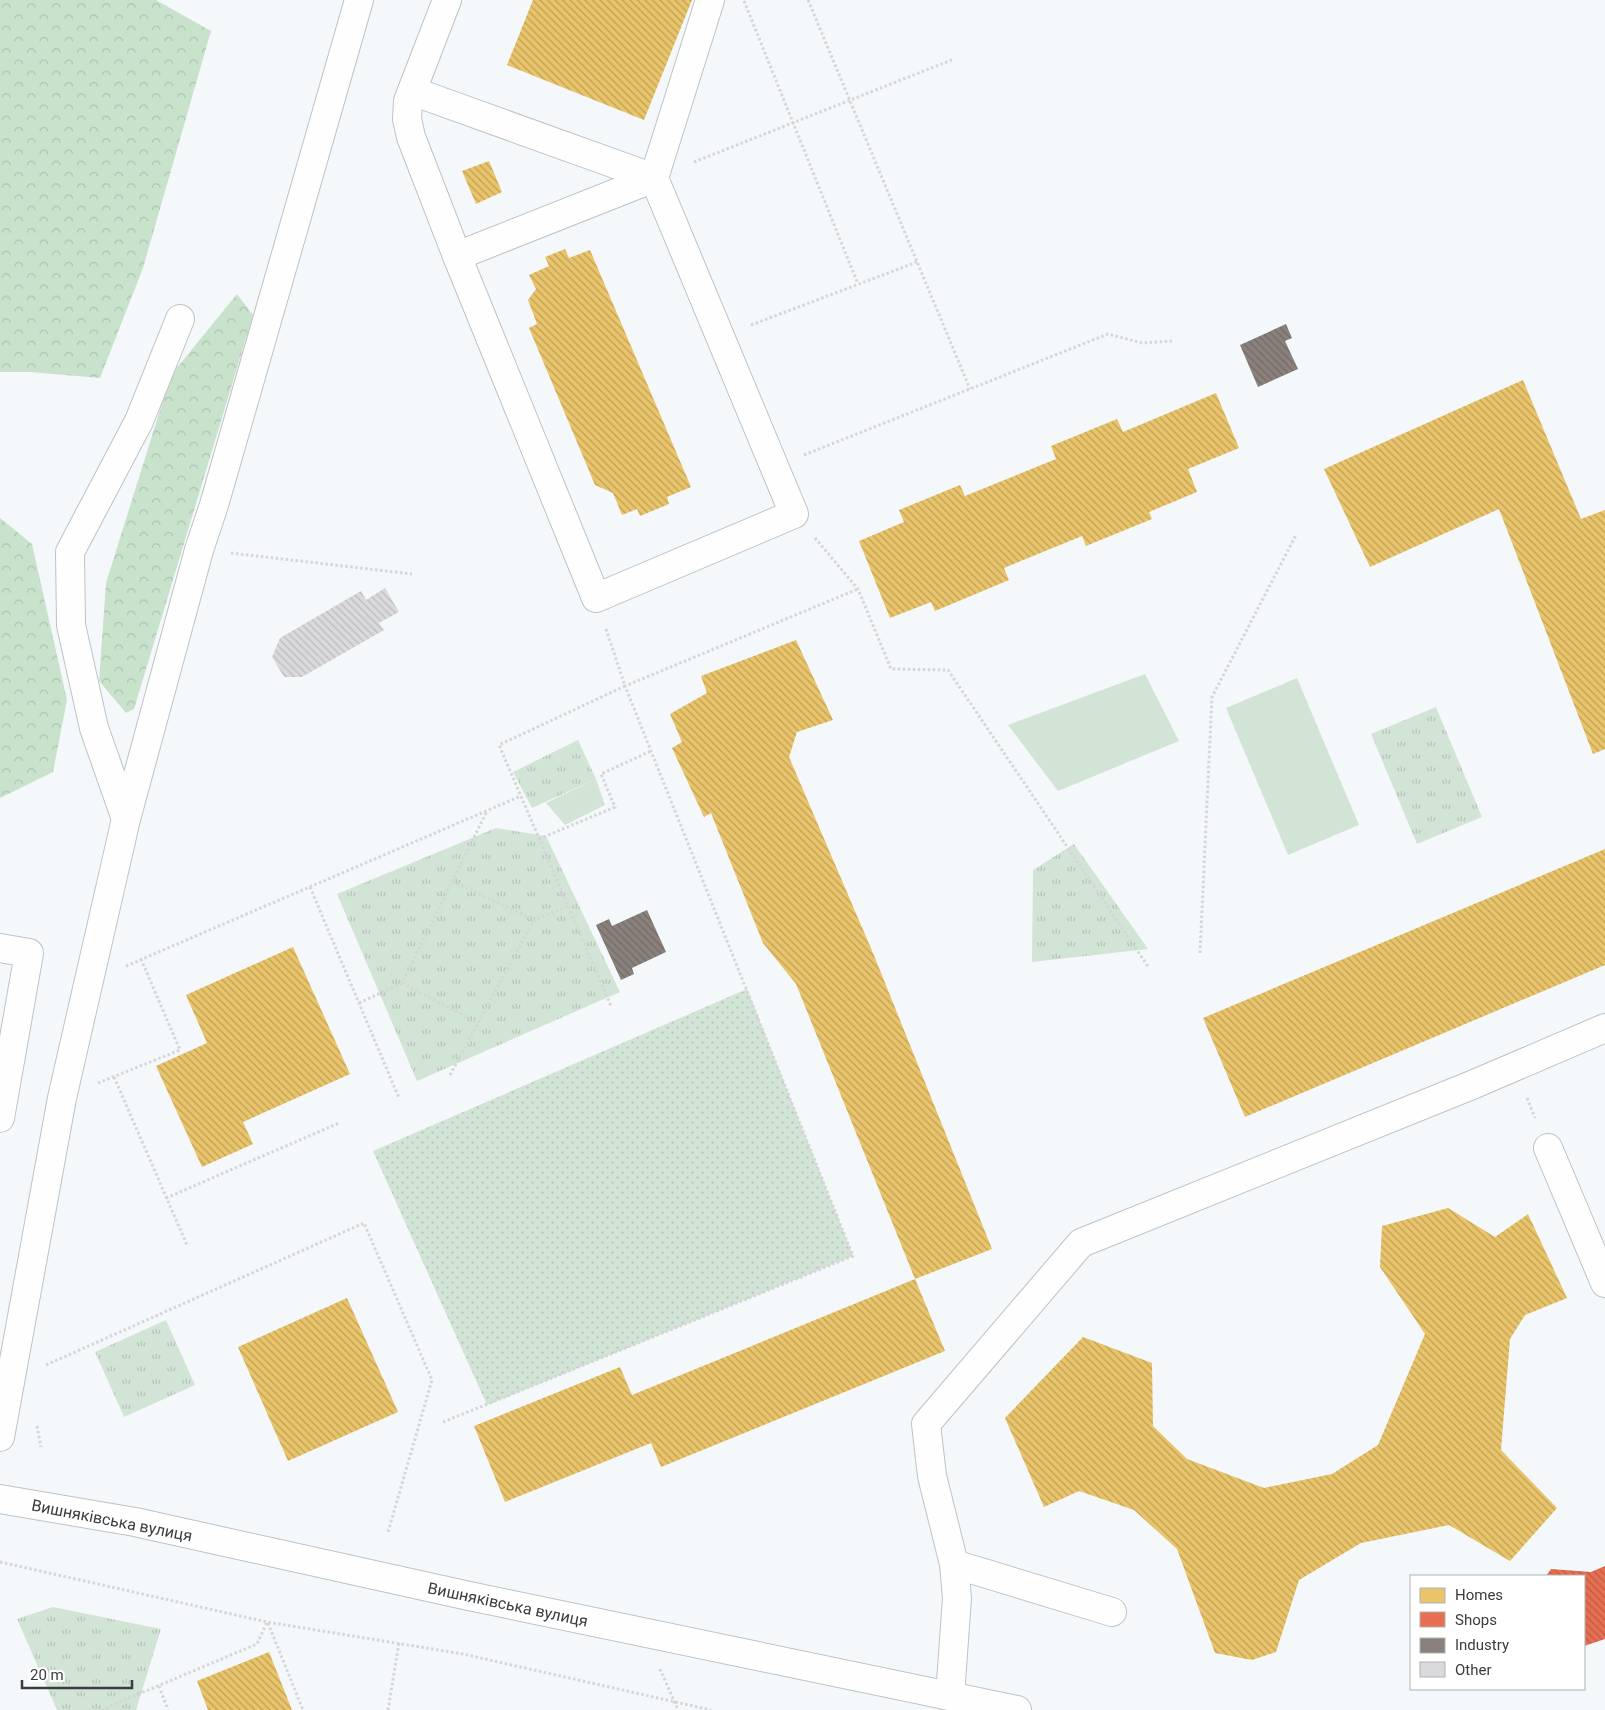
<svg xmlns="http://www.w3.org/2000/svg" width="1605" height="1710" font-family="Roboto,sans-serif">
<defs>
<pattern id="grass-dots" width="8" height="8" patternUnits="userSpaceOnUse" patternTransform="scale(1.25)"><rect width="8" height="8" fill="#d2e4d6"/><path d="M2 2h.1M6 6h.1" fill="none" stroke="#b5c4b9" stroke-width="1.8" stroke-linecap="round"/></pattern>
<pattern id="forest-crowns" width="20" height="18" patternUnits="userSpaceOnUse" patternTransform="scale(1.25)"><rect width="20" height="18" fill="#c8e2cc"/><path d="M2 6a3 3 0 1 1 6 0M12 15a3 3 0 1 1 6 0" fill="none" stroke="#adc3b0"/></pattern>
<pattern id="park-tufts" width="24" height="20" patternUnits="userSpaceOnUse" patternTransform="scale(1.25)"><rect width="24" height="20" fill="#d2e4d6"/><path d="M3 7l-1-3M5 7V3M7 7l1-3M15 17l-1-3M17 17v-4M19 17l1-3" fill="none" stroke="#b5c4b9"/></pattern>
<pattern id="homes-back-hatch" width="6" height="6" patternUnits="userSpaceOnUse" patternTransform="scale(1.25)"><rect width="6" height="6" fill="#e9c46a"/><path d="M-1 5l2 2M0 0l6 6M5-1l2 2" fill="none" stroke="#bea059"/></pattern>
<pattern id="shops-back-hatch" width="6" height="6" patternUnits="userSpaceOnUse" patternTransform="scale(1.25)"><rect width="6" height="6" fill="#e76f51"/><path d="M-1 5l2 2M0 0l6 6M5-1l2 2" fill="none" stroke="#bc5c45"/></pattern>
<pattern id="industry-back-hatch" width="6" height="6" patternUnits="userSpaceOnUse" patternTransform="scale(1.25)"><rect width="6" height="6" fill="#8a817c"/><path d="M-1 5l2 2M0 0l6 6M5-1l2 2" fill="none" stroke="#726b67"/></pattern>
<pattern id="building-back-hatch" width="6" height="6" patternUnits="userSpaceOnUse" patternTransform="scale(1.25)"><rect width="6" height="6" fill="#dad9db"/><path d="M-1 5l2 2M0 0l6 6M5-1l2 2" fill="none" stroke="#bcbbbd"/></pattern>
</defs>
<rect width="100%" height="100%" fill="#f5f8fb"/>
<polygon fill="url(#grass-dots)" points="747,989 853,1256 487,1405 373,1151"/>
<g fill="url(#forest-crowns)">
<polygon points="0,0 156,0 211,31 143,268 100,378 30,372 0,372"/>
<polygon points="237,294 253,315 134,709 126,713 99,681 106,583 171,375"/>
<polygon points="0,518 32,544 67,700 53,772 0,798"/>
</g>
<g fill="url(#park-tufts)">
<polygon points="1436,707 1482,817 1417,844 1371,734"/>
<polygon points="578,740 596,779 532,808 513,772"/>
<polygon points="496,828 546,836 620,992 417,1081 337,894"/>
<polygon points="1074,844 1148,949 1032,962 1033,870"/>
<polygon points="166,1320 195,1385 124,1417 95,1352"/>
<polygon points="53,1607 161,1629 136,1710 57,1710 17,1619"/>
</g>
<g fill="#d2e4d6">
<polygon points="1145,674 1179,741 1058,791 1008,725"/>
<polygon points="1297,678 1359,825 1288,855 1226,708"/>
<polygon points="596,779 605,805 565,825 546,803"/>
</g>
<g fill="url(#homes-back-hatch)">
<polygon points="533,0 692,0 644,120 507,65"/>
<polygon points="489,161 502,192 476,204 462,171"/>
<polygon points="565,249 569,258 590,250 691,487 667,497 669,504 640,516 637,509 622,515 613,493 595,485 529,328 537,324 528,300 536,289 529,275 549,266 545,257"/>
<polygon points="1523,380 1581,519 1605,510 1605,749 1593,754 1499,509 1370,567 1324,469"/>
<polygon points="1216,393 1239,448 1188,469 1197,492 1149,512 1152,519 1086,546 1082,536 1004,568 1009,580 935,611 931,602 890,618 859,541 904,522 899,510 960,485 965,496 1056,459 1051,446 1117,419 1123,432"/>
<polygon points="796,640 833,720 797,732 789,757 873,953 992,1249 915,1279 796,984 763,943 711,813 704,817 672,748 682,742 670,714 707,693 701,676"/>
<polygon points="1605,849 1605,965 1245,1117 1203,1018"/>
<polygon points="293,947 350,1074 243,1122 253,1144 202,1167 156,1066 207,1043 186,995"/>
<polygon points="1448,1208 1495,1237 1528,1214 1567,1298 1525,1315 1510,1339 1501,1450 1557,1508 1510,1561 1449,1525 1361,1543 1299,1580 1276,1652 1252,1660 1215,1653 1177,1549 1134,1510 1079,1491 1044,1507 1005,1418 1083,1337 1152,1363 1153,1426 1187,1459 1264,1488 1332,1474 1378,1445 1425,1334 1380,1267 1382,1226"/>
<polygon points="915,1279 945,1351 661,1467 651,1443 505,1502 474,1426 620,1367 632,1395"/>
<polygon points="347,1298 398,1412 288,1461 238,1347"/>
<polygon points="269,1652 292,1710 208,1710 197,1681"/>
</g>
<polygon fill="url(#shops-back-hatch)" points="1605,1566 1605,1639 1584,1646 1584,1576 1546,1576 1551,1569 1591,1572"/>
<g fill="url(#industry-back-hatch)">
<polygon points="1286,324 1292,338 1285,341 1298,369 1258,387 1240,345"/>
<polygon points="647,910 666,952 632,968 634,974 621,980 596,925 609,919 612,926"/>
</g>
<polygon fill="url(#building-back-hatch)" points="385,588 399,612 379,623 384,630 302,677 284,677 272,657 280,638 361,591 366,600"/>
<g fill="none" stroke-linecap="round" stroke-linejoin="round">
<defs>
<g id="minor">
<polyline points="447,0 408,101 407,119 411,137 457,256 596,598 794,514 654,178 710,0"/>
<polyline points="412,91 654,178"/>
<polyline points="457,256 654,178"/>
<polyline points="126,819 94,728 71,625 70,552 139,421 180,319"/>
<polyline points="0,948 29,953 0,1118"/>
<polyline points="1548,1148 1605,1283"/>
<polyline points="0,1437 62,1098 126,819 199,550 214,505 359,0"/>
<polyline points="0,1499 135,1522 469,1596 1017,1710"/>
<polyline points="954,1564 1112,1612"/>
<polyline points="950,1696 957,1598 954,1564 932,1476 926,1424 1081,1243 1472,1085 1605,1028"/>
</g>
</defs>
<use href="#minor" stroke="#bfc2c3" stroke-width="30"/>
<g stroke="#d5d6d7" stroke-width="3" stroke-dasharray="2.5 2.5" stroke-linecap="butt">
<polyline points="808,0 970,389"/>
<polyline points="744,1 858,284"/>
<polyline points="694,162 954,59"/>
<polyline points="751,325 917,262"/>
<polyline points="804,455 1108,334 1142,343 1172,341"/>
<polyline points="815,538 858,589 891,669 948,670 1149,968"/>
<polyline points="231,553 412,574"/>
<polyline points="606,629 625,686 499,745 611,1006"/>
<polyline points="539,839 615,807 601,774 651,751"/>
<polyline points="452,881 534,920"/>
<polyline points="310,887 399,1098"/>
<polyline points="1200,953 1212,697 1296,535"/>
<polyline points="126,966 521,796"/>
<polyline points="402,983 478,1023"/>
<polyline points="359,1003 402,983 487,811"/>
<polyline points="450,1075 534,920 568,906"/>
<polyline points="114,1077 187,1245"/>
<polyline points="98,1083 180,1050 141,959"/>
<polyline points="1527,1098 1535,1118"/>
<polyline points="166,1198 339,1123"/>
<polyline points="46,1365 364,1223 432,1380 388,1532"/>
<polyline points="443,1422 853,1256 625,686 858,589"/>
<polyline points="37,1426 41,1447"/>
<polyline points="0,1562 267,1622 463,1654 711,1710"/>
<polyline points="268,1623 303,1710"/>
<polyline points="660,1669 678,1710"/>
<polyline points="159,1686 168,1710"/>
<polyline points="101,1710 257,1644 267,1622"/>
<polyline points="388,1710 399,1643"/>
</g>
<use href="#minor" stroke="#fefefe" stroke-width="28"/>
</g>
<g text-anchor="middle" stroke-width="5" stroke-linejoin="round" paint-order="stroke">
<g font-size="16" fill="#3a3c3f" stroke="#fff">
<text transform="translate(112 1520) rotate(11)" y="6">Вишняківська вулиця</text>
<text transform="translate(508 1604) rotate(12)" y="6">Вишняківська вулиця</text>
</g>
</g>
<rect x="1410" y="1575" width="175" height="115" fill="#ffffff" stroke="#b0b1b2"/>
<rect x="1420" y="1588" width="25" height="15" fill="#e9c46a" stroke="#b0b1b2"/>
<text x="1455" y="1600" font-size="15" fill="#3a3c3f">Homes</text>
<rect x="1420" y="1612" width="25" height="15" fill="#e76f51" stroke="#b0b1b2"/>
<text x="1455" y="1625" font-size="15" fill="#3a3c3f">Shops</text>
<rect x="1420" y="1638" width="25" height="15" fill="#8a817c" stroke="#b0b1b2"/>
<text x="1455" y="1650" font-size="15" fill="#3a3c3f">Industry</text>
<rect x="1420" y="1662" width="25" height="15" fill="#dad9db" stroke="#b0b1b2"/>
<text x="1455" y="1675" font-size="15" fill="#3a3c3f">Other</text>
<path d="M22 1680v8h110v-8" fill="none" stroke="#3a3c3f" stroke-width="2.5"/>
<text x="30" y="1680" font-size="15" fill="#3a3c3f" stroke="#ffffff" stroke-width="4" paint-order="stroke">20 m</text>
</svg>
